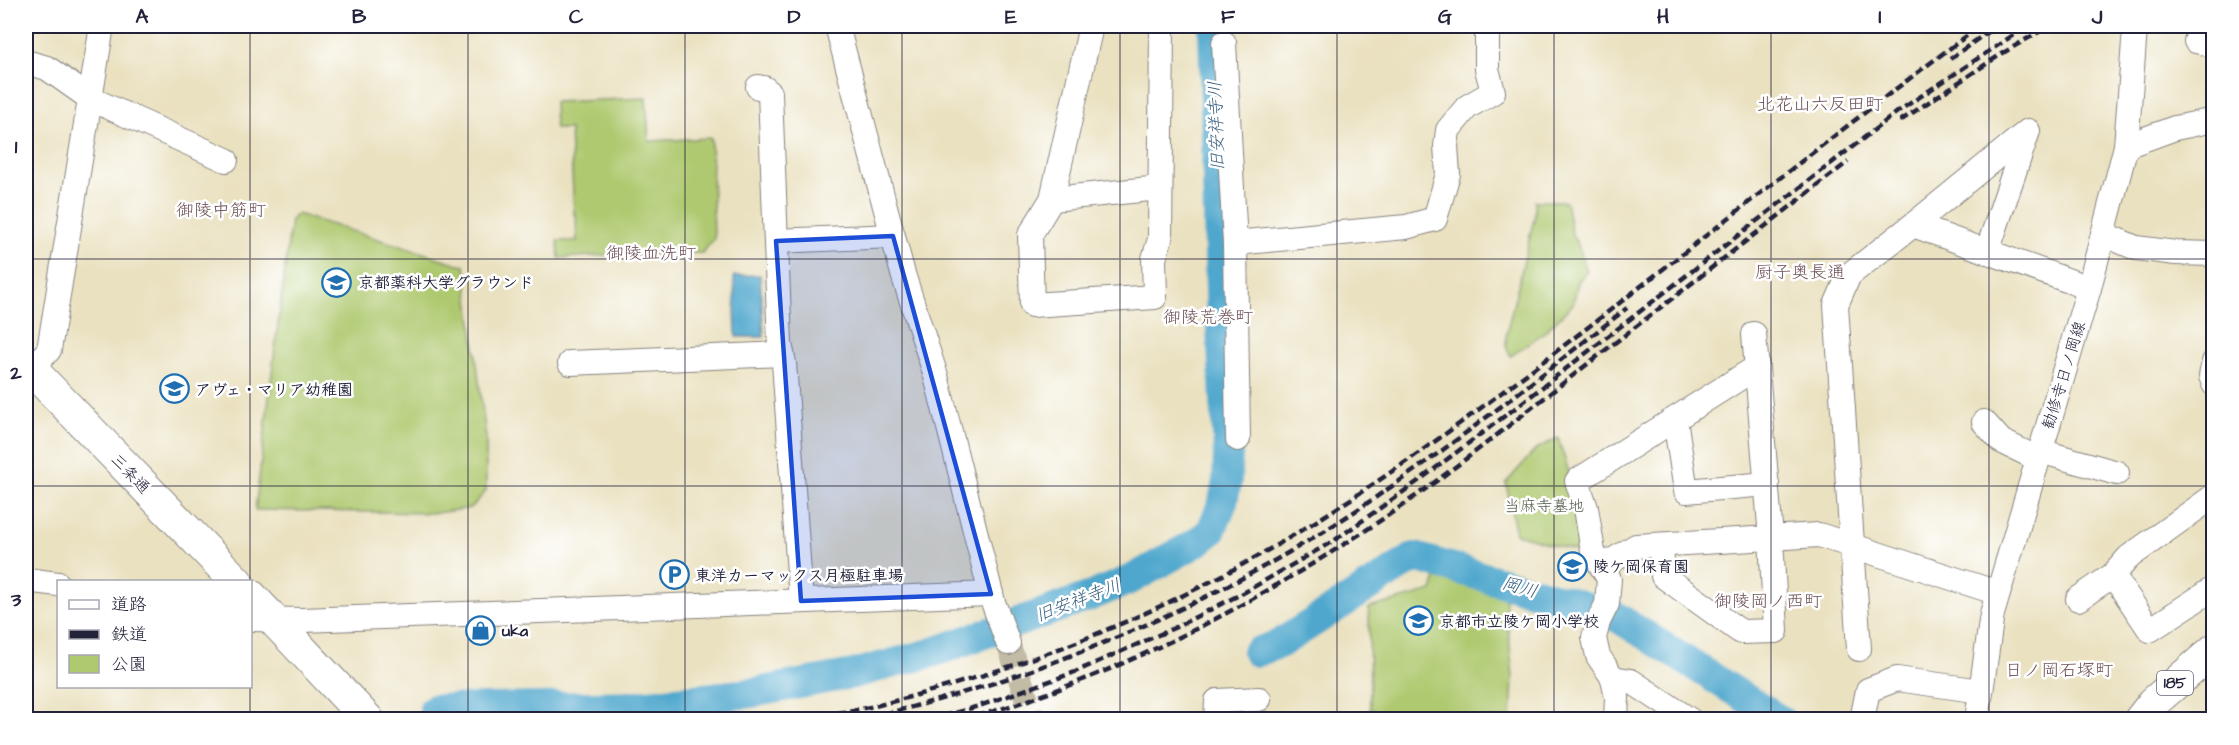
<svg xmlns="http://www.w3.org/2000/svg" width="2239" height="745" font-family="'Architects Daughter','Klee One',sans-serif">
<rect width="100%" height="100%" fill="#fff"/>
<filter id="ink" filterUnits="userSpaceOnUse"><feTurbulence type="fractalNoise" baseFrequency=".0167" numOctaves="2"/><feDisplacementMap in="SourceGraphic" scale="12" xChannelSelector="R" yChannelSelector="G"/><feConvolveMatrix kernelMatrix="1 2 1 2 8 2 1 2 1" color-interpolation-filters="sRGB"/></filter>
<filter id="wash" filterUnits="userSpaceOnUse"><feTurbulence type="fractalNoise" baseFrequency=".008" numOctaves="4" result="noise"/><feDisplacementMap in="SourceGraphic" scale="24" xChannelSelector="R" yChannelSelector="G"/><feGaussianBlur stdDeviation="1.35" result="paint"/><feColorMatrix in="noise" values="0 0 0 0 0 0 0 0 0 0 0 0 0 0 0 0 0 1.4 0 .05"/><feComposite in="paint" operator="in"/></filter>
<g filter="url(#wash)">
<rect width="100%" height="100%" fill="#eae1c0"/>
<g fill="#afc96f" stroke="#687655" stroke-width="1.5">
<polygon points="646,98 649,141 711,138 714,239 702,253 626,256 626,254 559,258 558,241 577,241 576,215 574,215 570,129 555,129 554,102"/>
<polygon points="1535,201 1566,201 1572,235 1578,245 1587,271 1578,282 1573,304 1542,334 1511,356 1506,347 1506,335 1535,215"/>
<polygon points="297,214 465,266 486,438 486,491 471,508 436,513 255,510 291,220"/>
<polygon points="1558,438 1582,513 1582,553 1516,534 1506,483 1536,449"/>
<polygon points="1436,578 1505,597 1513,677 1511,719 1374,719 1374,710 1370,710 1369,608 1432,591"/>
</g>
<polygon fill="#50a7cd" stroke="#396484" stroke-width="1.5" points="760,275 764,337 736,337 734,276"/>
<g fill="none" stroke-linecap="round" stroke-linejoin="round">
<g stroke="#50a7cd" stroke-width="30">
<polyline points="1257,652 1279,644 1415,557 1612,614 1780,720"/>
<polyline points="434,709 640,705 751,693 853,674 931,653 1091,596 1132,579 1196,543 1211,531 1223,502 1227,481 1228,452 1221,329 1213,26"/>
</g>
</g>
</g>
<g filter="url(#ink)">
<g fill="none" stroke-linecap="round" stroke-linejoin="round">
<polyline stroke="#c2bba5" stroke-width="24" stroke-dasharray="24 12" stroke-linecap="butt" points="1008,643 1034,720"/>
<defs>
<g id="minor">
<polyline points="837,26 903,274 936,376 993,602 1008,643"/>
<polyline points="1091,26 1052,199 1030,235 1032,305 1155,297 1154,259 1160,239 1162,26"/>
<polyline points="2196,41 2214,45"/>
<polyline points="1224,43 1235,243 1238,439"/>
<polyline points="26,62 47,68 91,99 226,160"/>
<polyline points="758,87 764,88 770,93 780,344 784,363 801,601"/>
<polyline points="2126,146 2175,128 2214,120"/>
<polyline points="1052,199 1160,188"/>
<polyline points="1913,225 2089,288"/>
<polyline points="2103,234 2136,248 2176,253 2214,254"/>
<polyline points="776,241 893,236"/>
<polyline points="1235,243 1406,227 1435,219 1448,174 1446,146 1448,130 1467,107 1493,92 1487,69 1487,26"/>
<polyline points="2214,362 2211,376 2214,384"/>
<polyline points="570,363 782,354"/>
<polyline points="31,369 49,350 102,26"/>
<polyline points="1675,419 1686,491 1767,484"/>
<polyline points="1984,422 2001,441 2038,459"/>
<polyline points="2040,451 2117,473"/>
<polyline points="2214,496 2129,557 2113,575 2150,630 2214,588"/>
<polyline points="1661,545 1663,576 1741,632 1776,631 1771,538 1754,334"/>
<polyline points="1602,567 1636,546 1819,535 1998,593"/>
<polyline points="26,580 58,584"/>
<polyline points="2078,599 2113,575"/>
<polyline points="250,619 302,620 991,594"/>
<polyline points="1859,649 1836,305 1849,275 1913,225 2028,131 1987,252"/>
<polyline points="1613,678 1631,681 1690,720"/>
<polyline points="1216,720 1217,701 1259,699"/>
<polyline points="1616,720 1617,697 1613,678 1598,656 1594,638 1598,622 1607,604 1609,579 1593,552 1586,508 1577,481 1757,367"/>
<polyline points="1862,720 1868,690 1897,679 1981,691"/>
<polyline points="1977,720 1992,614 2089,288 2126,146 2135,29"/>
</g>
<g id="major">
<polyline points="26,364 237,582"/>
<polyline points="250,595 368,720"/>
<polyline points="2140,720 2154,702 2214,650"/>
</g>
</defs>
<use href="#minor" stroke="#86827e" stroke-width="26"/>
<use href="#major" stroke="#86827e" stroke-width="34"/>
<use href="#minor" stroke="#fff" stroke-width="24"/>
<use href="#major" stroke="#fff" stroke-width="32"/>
<g stroke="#22223b" stroke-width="4.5" stroke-dasharray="9 4.5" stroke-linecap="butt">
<polyline points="1950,59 1996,26"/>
<polyline points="1900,121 2003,53 2049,26"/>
<path d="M796,720C823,715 852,711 879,705C1002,674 1124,629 1236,568C1361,500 1474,414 1587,328C1718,227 1847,124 1980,26"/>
<path d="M857,720C1016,686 1191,615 1329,528C1433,462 1530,384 1627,308"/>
<polyline points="929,720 979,706 1075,672 1174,628 1245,592 1335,540 1417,482 1514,409 1900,110 2027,26"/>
<path d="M963,720C1096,684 1222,621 1338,548C1424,495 1504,429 1585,366C1673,298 1760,230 1848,162"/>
</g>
</g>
</g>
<path fill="#1d4ed8" fill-opacity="0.2" stroke="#1d4ed8" stroke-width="4.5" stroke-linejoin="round" d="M893,236L991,594L801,601L776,241Z"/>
<path fill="none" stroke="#22223b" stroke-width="1.5" stroke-opacity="0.55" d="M250,26V582M468,26V720M685,26V720M902,26V720M1120,26V720M1337,26V720M1554,26V720M1771,26V720M1989,26V720M26,259H2214M26,486H2214M250,686V720"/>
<defs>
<symbol id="university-ring" viewBox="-11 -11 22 22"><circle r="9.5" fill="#fff" stroke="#1f6fb2" stroke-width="1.5"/><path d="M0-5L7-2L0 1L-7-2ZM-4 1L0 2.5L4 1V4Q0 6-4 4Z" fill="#1f6fb2"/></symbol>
<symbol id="school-ring" viewBox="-11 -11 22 22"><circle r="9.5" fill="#fff" stroke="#1f6fb2" stroke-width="1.5"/><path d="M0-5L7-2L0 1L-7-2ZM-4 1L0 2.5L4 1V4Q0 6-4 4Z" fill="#1f6fb2"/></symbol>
<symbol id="parking-ring" viewBox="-11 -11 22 22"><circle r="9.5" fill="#fff" stroke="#1f6fb2" stroke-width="1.5"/><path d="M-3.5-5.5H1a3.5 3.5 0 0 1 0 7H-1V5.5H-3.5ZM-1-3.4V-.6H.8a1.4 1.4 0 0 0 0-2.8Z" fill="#1f6fb2"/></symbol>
<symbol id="shop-ring" viewBox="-11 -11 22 22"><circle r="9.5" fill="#fff" stroke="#1f6fb2" stroke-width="1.5"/><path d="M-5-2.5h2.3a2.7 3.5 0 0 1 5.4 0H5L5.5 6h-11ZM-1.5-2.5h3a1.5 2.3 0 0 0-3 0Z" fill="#1f6fb2"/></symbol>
</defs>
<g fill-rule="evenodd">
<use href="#university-ring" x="320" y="266" width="33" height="33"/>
<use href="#school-ring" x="158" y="372" width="33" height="33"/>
<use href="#school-ring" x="1556" y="550" width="33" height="33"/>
<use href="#parking-ring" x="658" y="558" width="33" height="33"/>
<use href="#school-ring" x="1402" y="604" width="33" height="33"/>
<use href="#shop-ring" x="464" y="614" width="33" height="33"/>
</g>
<g text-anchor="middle" stroke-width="5" stroke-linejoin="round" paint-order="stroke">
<rect fill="#fff" stroke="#646476" stroke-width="1.5" x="2157" y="671" width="36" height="24" rx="4.5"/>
<g font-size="15" font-weight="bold" fill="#22223b">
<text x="2175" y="688">185</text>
</g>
<g font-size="16" font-weight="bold" fill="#22223b" stroke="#fff" text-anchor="start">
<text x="358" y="288">京都薬科大学グラウンド</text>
<text x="195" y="395">アヴェ・マリア幼稚園</text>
<text x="1593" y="572">陵ケ岡保育園</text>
<text x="695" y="581">東洋カーマックス月極駐車場</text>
<text x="1439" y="627">京都市立陵ケ岡小学校</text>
<text x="502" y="636">uka</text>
</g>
<g font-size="16" fill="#22223b" stroke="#fff">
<text transform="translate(2063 375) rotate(-73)" y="6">勧修寺日ノ岡線</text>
<text transform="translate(131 473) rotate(46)" y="6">三条通</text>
</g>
<g font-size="16" fill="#535c4d" stroke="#fff">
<text x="1544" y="511">当麻寺墓地</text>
</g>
<g font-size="18" fill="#6e5259" stroke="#fff">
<text x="1820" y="110">北花山六反田町</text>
<text x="221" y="216">御陵中筋町</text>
<text x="651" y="259">御陵血洗町</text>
<text x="1800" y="278">厨子奥長通</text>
<text x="1208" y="323">御陵荒巻町</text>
<text x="1768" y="607">御陵岡ノ西町</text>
<text x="2059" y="676">日ノ岡石塚町</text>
</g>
<g font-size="18" font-style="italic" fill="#375e7d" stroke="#fff">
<text transform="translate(1216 126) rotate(-92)" y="6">旧安祥寺川</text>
<text transform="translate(1520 587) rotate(16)" y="6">岡川</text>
<text transform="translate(1078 600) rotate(-21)" y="6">旧安祥寺川</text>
</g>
</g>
<rect width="2239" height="745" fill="none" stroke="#fff" stroke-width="66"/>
<rect x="57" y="580" width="195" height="108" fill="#ffffff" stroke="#a7a7b1" stroke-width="1.5"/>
<rect x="69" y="600" width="30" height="9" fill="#ffffff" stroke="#a7a7b1" stroke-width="1.5"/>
<text x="111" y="610" font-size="18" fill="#22223b">道路</text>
<rect x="69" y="630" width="30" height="9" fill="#22223b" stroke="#a7a7b1" stroke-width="1.5"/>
<text x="111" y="640" font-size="18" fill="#22223b">鉄道</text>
<rect x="69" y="655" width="30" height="18" fill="#afc96f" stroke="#a7a7b1" stroke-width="1.5"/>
<text x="111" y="670" font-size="18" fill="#22223b">公園</text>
<rect x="33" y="33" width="2173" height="679" fill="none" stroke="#22223b" stroke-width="2"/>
<g font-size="20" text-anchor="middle" font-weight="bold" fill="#22223b">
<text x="142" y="23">A</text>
<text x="359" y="23">B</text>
<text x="576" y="23">C</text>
<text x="794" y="23">D</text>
<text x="1011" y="23">E</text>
<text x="1228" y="23">F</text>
<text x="1445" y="23">G</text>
<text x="1663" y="23">H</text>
<text x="1880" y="23">I</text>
<text x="2097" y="23">J</text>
<text x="16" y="153">1</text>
<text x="16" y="379">2</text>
<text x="16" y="606">3</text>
</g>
</svg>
